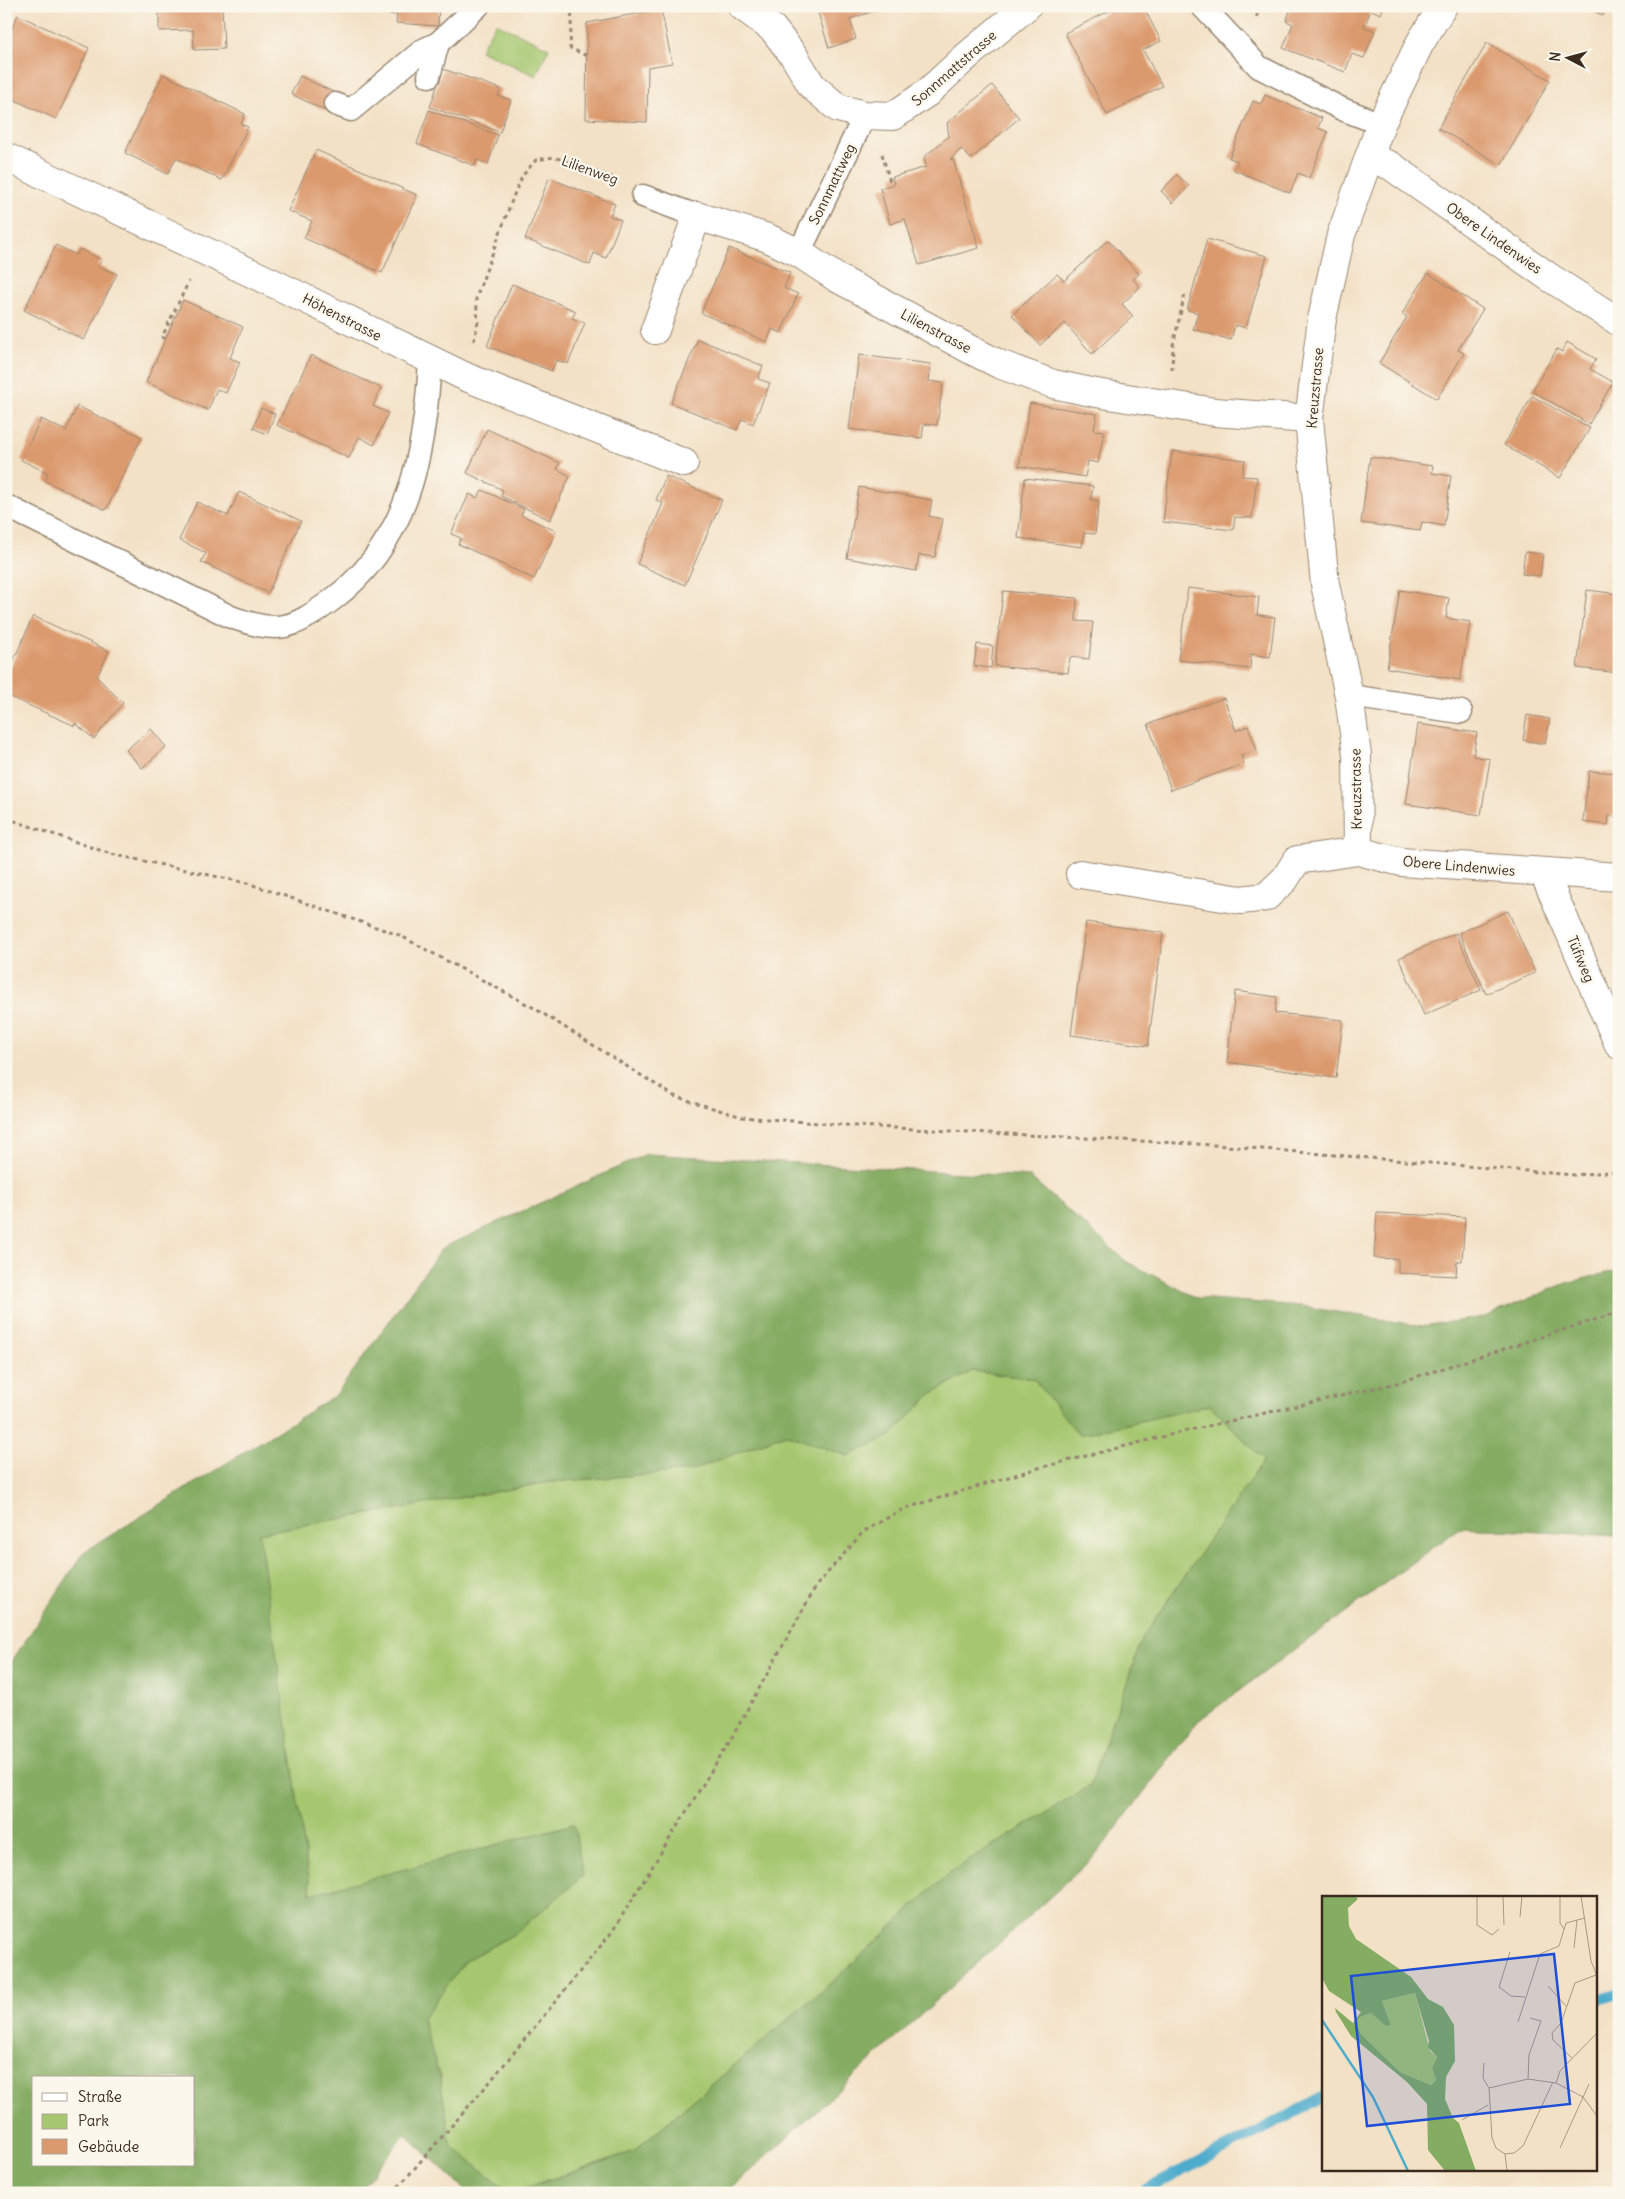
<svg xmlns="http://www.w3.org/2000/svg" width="1625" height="2199" font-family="Delius,sans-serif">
<rect width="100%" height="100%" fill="#fbf7ec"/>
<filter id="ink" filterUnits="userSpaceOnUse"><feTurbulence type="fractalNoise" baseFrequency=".02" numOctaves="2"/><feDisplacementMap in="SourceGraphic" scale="10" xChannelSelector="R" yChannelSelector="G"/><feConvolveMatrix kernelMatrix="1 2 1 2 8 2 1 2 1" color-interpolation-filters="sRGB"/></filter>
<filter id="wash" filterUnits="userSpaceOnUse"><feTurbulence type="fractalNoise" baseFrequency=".0096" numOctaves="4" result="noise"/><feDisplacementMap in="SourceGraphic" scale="20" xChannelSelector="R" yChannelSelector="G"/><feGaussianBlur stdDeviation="1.12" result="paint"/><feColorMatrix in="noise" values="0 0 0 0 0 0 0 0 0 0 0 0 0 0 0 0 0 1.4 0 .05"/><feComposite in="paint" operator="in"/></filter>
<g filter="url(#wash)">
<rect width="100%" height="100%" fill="#f3e1c6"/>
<g fill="#a6c770" stroke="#707847">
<polygon points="496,23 549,48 536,76 480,50"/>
<polygon points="972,1371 1034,1379 1079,1435 1210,1405 1264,1460 1143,1637 1090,1786 949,1873 838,1977 634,2151 510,2193 451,2146 440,2078 422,2019 466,1960 516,1933 574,1824 311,1895 258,1533 551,1482 690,1471 785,1434 848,1456 892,1435 931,1394"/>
</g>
<path fill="#84ac62" stroke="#606b40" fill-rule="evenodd" d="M647,1154L1030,1177L1127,1262L1197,1298L1301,1306L1421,1326L1485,1317L1566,1283L1619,1270V1536L1460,1528L1198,1721L1096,1855L726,2193H512L634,2151L838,1977L949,1873L1090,1786L1143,1637L1264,1460L1210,1405L1079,1435L1034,1379L972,1371L931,1394L892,1435L848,1456L785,1434L690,1471L551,1482L259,1533L311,1894L574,1824L583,1876L516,1933L466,1960L422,2019L440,2078L451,2146L510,2193H469L405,2134L358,2193H6V1670L84,1552L336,1395L442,1248ZM34,2078H194V2165H34Z"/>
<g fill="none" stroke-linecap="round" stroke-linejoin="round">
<g stroke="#4daccc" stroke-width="11">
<polyline points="1596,2001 1619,1994"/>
<polyline points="1140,2193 1324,2097"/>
</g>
</g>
<g id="blocks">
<g fill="#db9a6d">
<polygon points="159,6 222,6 224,49 194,50 193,30 159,31"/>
<polygon points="320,6 342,6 342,9"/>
<polygon points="384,6 439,6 438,26 396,23 397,15 383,14"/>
<polygon points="816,6 875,6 877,10 850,19 856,39 829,48"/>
<polygon points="1119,6 1143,6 1161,41 1143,50 1162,86 1107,115 1065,33"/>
<polygon points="1292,6 1384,6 1381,14 1371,10 1364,27 1375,31 1364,58 1352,54 1345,72 1283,48 1293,24 1286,21"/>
<polygon points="1585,6 1608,6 1603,16"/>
<polygon points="661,9 672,63 648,67 647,122 586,119 587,23"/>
<polygon points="18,15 89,48 56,119 6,96 6,41"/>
<polygon points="1487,43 1550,80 1501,165 1438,128"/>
<polygon points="443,69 501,89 498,96 511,100 500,132 430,107"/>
<polygon points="163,74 245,114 241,124 248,127 222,180 176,158 168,174 125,153"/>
<polygon points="300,76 335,93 326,111 291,94"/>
<polygon points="992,85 1019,118 971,159 961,149 950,160 953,159 979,248 919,265 905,219 890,224 880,188 894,184 892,177 926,167 924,157 949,136 947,123"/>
<polygon points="1265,95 1322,118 1318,128 1328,132 1309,178 1298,173 1290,193 1234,170 1238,161 1229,158 1253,101 1261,104"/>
<polygon points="429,110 498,135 488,164 477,160 475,166 417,144"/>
<polygon points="316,150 417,195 382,273 304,238 312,221 288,211"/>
<polygon points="1177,175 1189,186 1173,203 1161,191"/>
<polygon points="549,178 615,204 610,216 621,220 606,258 594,253 590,265 525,239"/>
<polygon points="1207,239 1267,256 1246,328 1235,325 1231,340 1193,329 1198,313 1187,310"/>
<polygon points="1108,240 1139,274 1133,279 1140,287 1122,304 1133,316 1092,354 1065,323 1040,345 1012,315 1057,274 1064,281"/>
<polygon points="56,245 76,255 80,249 102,260 98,266 117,274 84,340 24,310"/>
<polygon points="729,248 790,273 784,288 798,294 781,333 772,329 767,342 701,313"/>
<polygon points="1428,273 1483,309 1458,350 1464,353 1437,399 1379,363 1407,317 1402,314"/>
<polygon points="512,284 576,311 572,318 585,323 568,364 556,360 552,371 487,346"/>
<polygon points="183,300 243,327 230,358 240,362 226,393 217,389 208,410 146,382"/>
<polygon points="698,339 763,366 758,379 770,383 753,424 742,419 737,430 671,403"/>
<polygon points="1567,342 1596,359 1590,369 1613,382 1589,424 1532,391 1557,349 1562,352"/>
<polygon points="311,355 381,388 373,406 388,413 374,445 359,437 349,458 277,425"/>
<polygon points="859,355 931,364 929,381 943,383 937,425 924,424 922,438 849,429"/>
<polygon points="1532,396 1590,428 1560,478 1504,445"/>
<polygon points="1030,403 1097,414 1094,430 1104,431 1098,463 1088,461 1085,477 1019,466"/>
<polygon points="77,406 142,437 106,510 45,481 48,473 21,460 41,419 66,431"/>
<polygon points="261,408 275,414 267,434 253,428"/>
<polygon points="487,429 560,463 557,469 570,476 550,520 501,496 503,490 467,473"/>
<polygon points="1172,451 1245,460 1242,476 1257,477 1252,518 1235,517 1233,530 1163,522"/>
<polygon points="1370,457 1433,466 1432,473 1451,476 1444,526 1422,522 1420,531 1361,523"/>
<polygon points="666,476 722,500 685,585 637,564 663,503 656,500"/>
<polygon points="1025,478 1093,486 1091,500 1099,501 1095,534 1084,533 1082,547 1018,538"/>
<polygon points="859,487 932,500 929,516 942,519 935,557 919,555 916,571 847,558"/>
<polygon points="482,490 524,509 521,515 556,531 534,579 458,544 461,538 451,534 469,494 477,498"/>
<polygon points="239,492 301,521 268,593 201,562 206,553 179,540 197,502 228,516"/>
<polygon points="1525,552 1543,554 1540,576 1522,574"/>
<polygon points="1188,588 1259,597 1257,615 1275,617 1270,657 1251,654 1250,669 1178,660"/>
<polygon points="1400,590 1449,598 1446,618 1470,622 1460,680 1387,668"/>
<polygon points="1587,590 1619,594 1619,673 1577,668"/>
<polygon points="1003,591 1077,598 1076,621 1093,622 1089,659 1070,657 1068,673 995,666"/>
<polygon points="33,616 109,651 97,677 123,703 94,739 75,723 75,726 6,695 6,678"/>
<polygon points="977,644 993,646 991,668 974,666"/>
<polygon points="1224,698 1236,731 1248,726 1257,750 1241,756 1244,764 1171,790 1148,724"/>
<polygon points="1527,715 1550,719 1545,744 1523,740"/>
<polygon points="1418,724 1477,733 1473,756 1490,759 1481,815 1406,804"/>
<polygon points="151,729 166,747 142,768 126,750"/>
<polygon points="1618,765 1619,817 1609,816 1608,825 1583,822 1589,771 1616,773"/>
<polygon points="1508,911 1535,973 1486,994 1459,933"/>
<polygon points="1086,922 1163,933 1148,1046 1071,1035"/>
<polygon points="1456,933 1481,990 1424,1015 1399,958"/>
<polygon points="1235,991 1277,997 1275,1013 1343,1020 1336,1078 1227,1062"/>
<polygon points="1377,1213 1465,1217 1462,1261 1457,1261 1456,1276 1398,1273 1398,1259 1374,1258"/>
</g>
</g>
</g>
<g filter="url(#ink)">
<use href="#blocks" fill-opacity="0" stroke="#978672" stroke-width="1"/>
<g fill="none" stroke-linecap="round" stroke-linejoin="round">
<defs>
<g id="service">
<polyline points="1202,6 1259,67 1342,109 1381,124"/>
<polyline points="429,76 438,43"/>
<polyline points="335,104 351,110 423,50 438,43 478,6"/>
<polyline points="643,196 697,216"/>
<polyline points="799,253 865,115"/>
<path d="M6,506L231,617C279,634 291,630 332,600C410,542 425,451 430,361"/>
<polyline points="1349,696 1461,712"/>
</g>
<g id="minor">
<polyline points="742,6 773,29 794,56 812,86 838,108 865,115 893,116 927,93 967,56 1027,6"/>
<polyline points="6,157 279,286 466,377 684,463"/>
<polyline points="1369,157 1391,166 1549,277 1619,322"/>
<polyline points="655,330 697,216 768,238 799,253 837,278 973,351 999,364 1053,384 1096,393 1215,412 1309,419"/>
<polyline points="1358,851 1357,755 1349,696 1325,584 1309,419 1322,319 1341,235 1381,124 1420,43 1443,6"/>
<polyline points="1544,873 1619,1045"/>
<polyline points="1080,874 1241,900 1266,897 1285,879 1297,860 1358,851 1401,862 1619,877"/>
</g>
</defs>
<use href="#service" stroke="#978672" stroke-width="25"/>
<use href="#minor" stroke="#978672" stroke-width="30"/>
<g stroke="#978672" stroke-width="3" stroke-dasharray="4 4" stroke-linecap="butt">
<polyline points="224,6 224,8"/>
<polyline points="572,6 570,48 587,56"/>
<polyline points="1257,6 1257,18"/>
<polyline points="882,154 891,185"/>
<polyline points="165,339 162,337 189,281"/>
<polyline points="474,341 478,322 476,298 515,192 523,175 536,160 554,157 617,179"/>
<polyline points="1172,370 1173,345 1185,294"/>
<polyline points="6,818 111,854 247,883 399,935 534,1008 674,1096 742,1117 857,1126 1214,1145 1574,1175 1619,1171"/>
<polyline points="393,2193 489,2083 612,1932 731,1739 816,1586 863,1532 903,1509 1035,1469 1173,1434 1397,1383 1619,1312"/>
</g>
<use href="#service" stroke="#fff" stroke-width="22"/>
<use href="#minor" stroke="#fff" stroke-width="28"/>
</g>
</g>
<g text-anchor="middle" stroke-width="4.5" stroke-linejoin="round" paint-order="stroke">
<g font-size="14" fill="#3b2a1e" stroke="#fbf7ec">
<text transform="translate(954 68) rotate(-41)" y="5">Sonnmattstrasse</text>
<text transform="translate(590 170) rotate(20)" y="5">Lilienweg</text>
<text transform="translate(832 184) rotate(-64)" y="5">Sonnmattweg</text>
<text transform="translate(1494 238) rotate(35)" y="5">Obere Lindenwies</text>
<text transform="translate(342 317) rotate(27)" y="5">Höhenstrasse</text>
<text transform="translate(936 331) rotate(28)" y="5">Lilienstrasse</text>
<text transform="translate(1315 388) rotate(-85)" y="5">Kreuzstrasse</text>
<text transform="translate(1356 789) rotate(-91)" y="5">Kreuzstrasse</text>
<text transform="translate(1459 866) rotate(5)" y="5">Obere Lindenwies</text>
<text transform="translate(1581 959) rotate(67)" y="5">Tüfiweg</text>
</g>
</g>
<g transform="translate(1322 1896)">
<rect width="275" height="275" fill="#f3e1c6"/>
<path d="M93,97L108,155L115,161L110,172L114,184L109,189L78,176L39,138L34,127L38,121L49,117L69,129L60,105Z" fill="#a6c770"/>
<path d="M0,0H33L36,3L26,12L27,30L34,43L89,81L106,103L121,111L132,129L133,165L124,181L123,203L131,222L137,227L154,275H123L106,254L105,208L85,186L29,140L14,116L13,112L31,127L39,116L7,95L0,82ZM93,97L107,145L106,151L115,161L110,172L114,184L109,189L78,176L39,138L34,127L38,121L49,117L64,130L69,129L60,105Z" fill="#84ac62" fill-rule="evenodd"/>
<path fill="none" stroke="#4daccc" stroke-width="2.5" d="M0,124L51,201L86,275"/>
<path fill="none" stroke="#a99883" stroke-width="1" d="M152,0H173M181,0L182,29M238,0V27L242,33M259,0L269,65L275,80M155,1V29L170,39L177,33M198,21L200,0M252,52L255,24M188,56L177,91L189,100L203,101M226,90L244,110M196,126L218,58L237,50L244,27L263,22M250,162L231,144L230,137L239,127L253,87L274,79M162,167L161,182L167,192L170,242L174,252L183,258L192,257L201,250L231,186M206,183L207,159L219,125L208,122M234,187L238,175L275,137M167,192L206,183L234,187L261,201L275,220M140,224L166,209M238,252L267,188M183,258L185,275"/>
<path fill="#1d4ed8" fill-opacity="0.15" stroke="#1d4ed8" stroke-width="2.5" d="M232,58L248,208L45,230L29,80Z"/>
<rect width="275" height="275" fill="none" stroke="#3b2a1e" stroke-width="2.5"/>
</g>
<rect width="1625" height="2199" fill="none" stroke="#fbf7ec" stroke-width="25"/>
<rect x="32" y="2076" width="162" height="90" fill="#fbf7ec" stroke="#aea59a"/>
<rect x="42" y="2093" width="25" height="8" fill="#ffffff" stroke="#aea59a"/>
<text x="78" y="2102" font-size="15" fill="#3b2a1e">Straße</text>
<rect x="42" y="2114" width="25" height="15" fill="#a6c770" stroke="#aea59a"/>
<text x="78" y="2126" font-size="15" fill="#3b2a1e">Park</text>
<rect x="42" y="2139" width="25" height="15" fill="#db9a6d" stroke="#aea59a"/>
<text x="78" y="2152" font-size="15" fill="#3b2a1e">Gebäude</text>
<g transform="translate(1568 58) rotate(276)" stroke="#fbf7ec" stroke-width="4" paint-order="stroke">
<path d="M0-4L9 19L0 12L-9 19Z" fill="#3b2a1e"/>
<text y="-8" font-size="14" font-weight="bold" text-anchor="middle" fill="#3b2a1e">N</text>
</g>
</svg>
